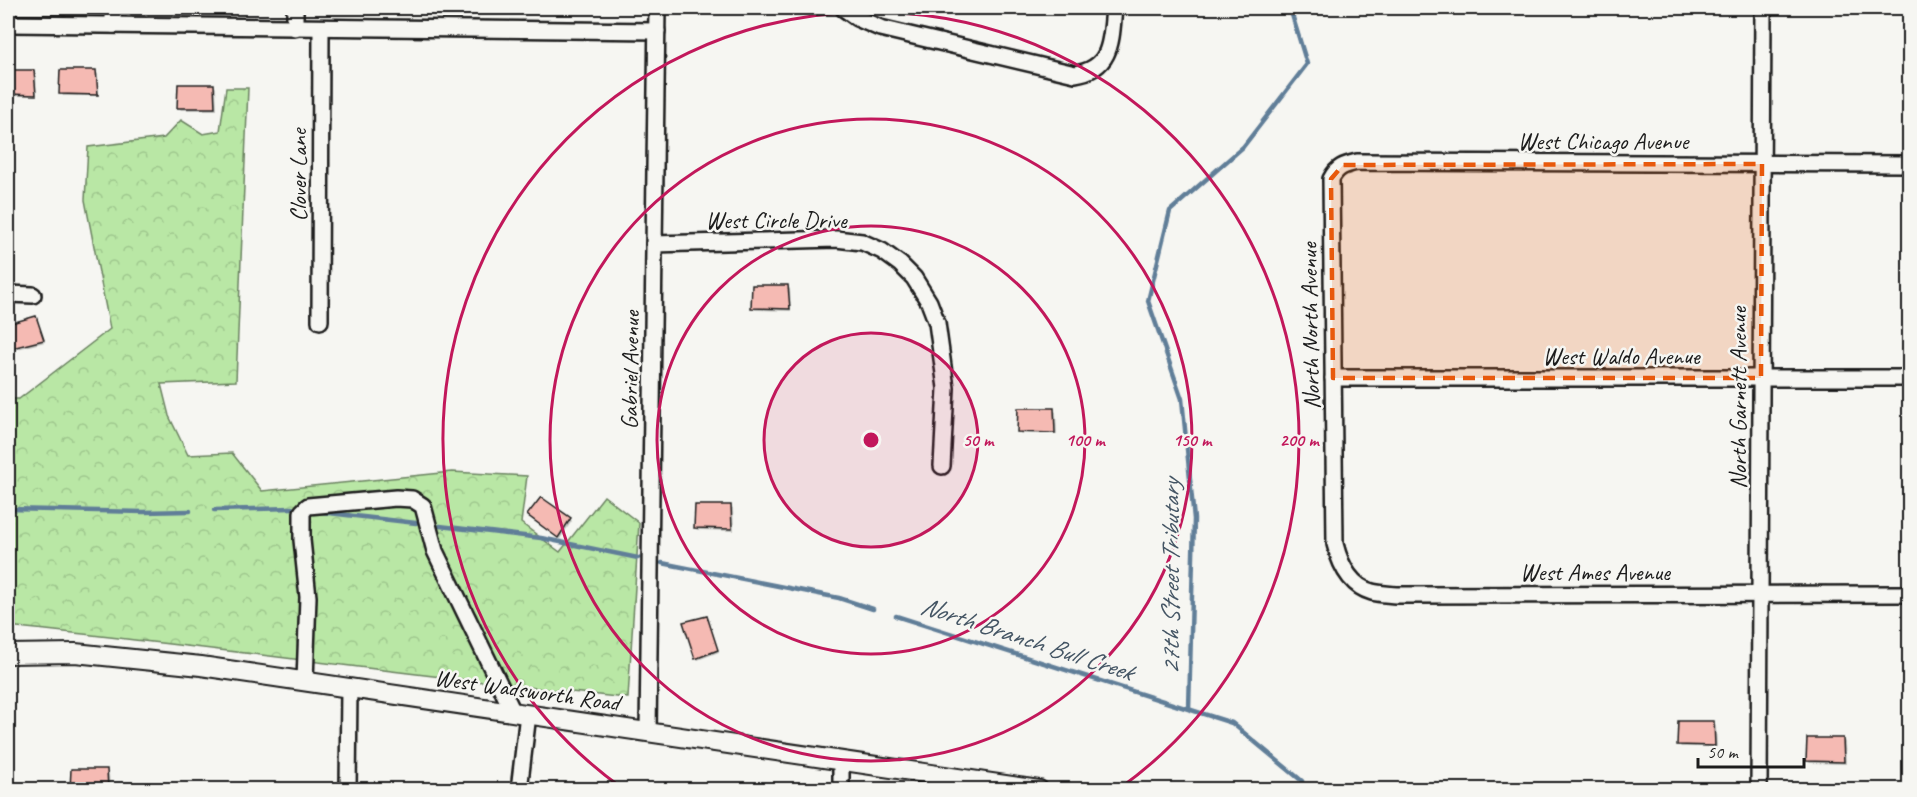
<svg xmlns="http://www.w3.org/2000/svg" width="1917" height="797" font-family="Caveat,sans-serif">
<defs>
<pattern id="forest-crowns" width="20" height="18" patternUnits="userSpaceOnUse" patternTransform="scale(1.5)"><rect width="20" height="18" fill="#b9e7a5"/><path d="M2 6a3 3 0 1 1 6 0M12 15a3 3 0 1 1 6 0" fill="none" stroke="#9ec68d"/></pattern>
</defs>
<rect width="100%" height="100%" fill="#f6f6f2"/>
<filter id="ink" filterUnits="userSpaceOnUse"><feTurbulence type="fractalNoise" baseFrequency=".0167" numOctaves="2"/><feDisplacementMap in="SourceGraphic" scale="12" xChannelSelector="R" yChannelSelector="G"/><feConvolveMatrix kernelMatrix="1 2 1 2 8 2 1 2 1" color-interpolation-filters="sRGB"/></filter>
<g filter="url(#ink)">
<path fill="url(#forest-crowns)" stroke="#6a8260" stroke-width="1.5" d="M226,88H248L236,381L161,384L169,416L188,455L232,453L262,491L452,472L527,476L521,523L560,552L604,496L639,523L628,698C421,677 215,647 8,626V399H19L110,329L85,200L88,147L164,138L181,120L203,134L220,131Z"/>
<g fill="#0003">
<polygon points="8,72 34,72 36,74 37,96 8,96"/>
<polygon points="96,72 98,74 99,96 63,96 61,93"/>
<polygon points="214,85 216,88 217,110 181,110 178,107"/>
<polygon points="788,286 790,289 791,311 755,310 753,308"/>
<polygon points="36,318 45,342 10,351 8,347 8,326"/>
<polygon points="8,372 10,375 11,397 8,397"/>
<polygon points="1053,410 1056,412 1057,434 1021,434 1018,431"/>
<polygon points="730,506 733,508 734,531 697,530 695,528"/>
<polygon points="531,518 570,519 572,521 560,539"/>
<polygon points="706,617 719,652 698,660 696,658"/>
<polygon points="1714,723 1716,725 1717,747 1681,747 1678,744"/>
<polygon points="1842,739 1845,742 1846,764 1810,763 1807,761"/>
<polygon points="106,771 109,773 110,790 71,790"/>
</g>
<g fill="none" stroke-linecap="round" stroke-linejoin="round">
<g stroke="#617e98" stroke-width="4.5">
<polyline points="8,509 144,512 190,511"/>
<polyline points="214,510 292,508"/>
<polyline points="320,512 416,523"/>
<polyline points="440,526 541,538 638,558"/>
<polyline points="662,563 839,598 873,609"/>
<polyline points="896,616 1232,723 1302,781"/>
<polyline points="1189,709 1194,519 1182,399 1148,301 1170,211 1243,147 1307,64 1290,8"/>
</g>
</g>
<g fill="#f5bab3" stroke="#1c1c1c" stroke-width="1.5">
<polygon points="8,70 34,70 36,95 8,94"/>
<polygon points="60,70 96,70 98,95 59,94"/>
<polygon points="178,84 214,84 215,108 177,108"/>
<polygon points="752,285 788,285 790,309 751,308"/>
<polygon points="36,316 44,340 8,349 8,324"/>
<polygon points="1018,408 1054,408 1055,433 1017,432"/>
<polygon points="541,497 571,518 558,538 527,515"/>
<polygon points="695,505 731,505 732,529 694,528"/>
<polygon points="707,616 718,650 695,659 683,622"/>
<polygon points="1678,721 1714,721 1715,746 1677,745"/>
<polygon points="1807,738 1843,738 1844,762 1806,761"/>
<polygon points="71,769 107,769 108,790 70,790"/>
</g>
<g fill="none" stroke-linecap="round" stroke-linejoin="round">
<defs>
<g id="minor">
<polyline points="295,8 295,28"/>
<path d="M843,8L857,18L880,28L1075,74C1113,69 1111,38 1114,8"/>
<polyline points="8,24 657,31"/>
<polyline points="113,25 113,8"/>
<path d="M1910,164L1357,162C1344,165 1337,167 1331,179L1335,544C1340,564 1350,586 1372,592C1379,594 1388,594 1396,595L1910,594"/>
<polyline points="654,244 836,239 862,242 882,251 900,264 914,278 929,302 937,323 946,388 942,466"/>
<polyline points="8,294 33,295"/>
<polyline points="320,321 321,28"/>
<polyline points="1333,378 1910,378"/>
<polyline points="305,681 308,597 302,540 302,512 308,506 396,498 412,499 423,506 435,551 513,712"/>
<polyline points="648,732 657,8"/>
<polyline points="348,790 349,688"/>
<polyline points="519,790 528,714"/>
<polyline points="841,790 841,761"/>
<polyline points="1759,790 1763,8"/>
</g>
<polyline id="major" points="8,654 75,653 201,666 1039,790"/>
</defs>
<use href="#minor" stroke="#1c1c1c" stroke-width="20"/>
<use href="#major" stroke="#1c1c1c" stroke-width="22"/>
<use href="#minor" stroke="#f6f6f2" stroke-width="15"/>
<use href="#major" stroke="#f6f6f2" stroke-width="18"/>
</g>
</g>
<path fill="#e8590c" fill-opacity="0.2" stroke="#e8590c" stroke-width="4.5" stroke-dasharray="12 8" stroke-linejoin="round" d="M1762,164L1761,378H1333L1331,179L1343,165Z"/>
<circle cx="871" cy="440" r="107" fill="#c2185b" fill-opacity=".12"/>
<g fill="none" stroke="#c2185b" stroke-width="3">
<circle cx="871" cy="440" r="107"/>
<circle cx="871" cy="440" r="214"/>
<circle cx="871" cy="440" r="321"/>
<path d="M622 788A428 428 0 1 1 1120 788"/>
</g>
<g text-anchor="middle" stroke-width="5" stroke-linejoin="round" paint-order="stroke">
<g font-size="24" fill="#1c1c1c" stroke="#f6f6f2">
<text x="1603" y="149">West Chicago Avenue</text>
<text transform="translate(298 175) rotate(-90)" y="8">Clover Lane</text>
<text x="776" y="228">West Circle Drive</text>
<text transform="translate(1310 326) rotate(-91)" y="8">North North Avenue</text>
<text x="1621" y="364">West Waldo Avenue</text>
<text transform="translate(630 370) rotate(-89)" y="8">Gabriel Avenue</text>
<text transform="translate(1738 398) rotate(-90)" y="8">North Garnett Avenue</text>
<text x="1595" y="580">West Ames Avenue</text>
<text transform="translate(527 690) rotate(8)" y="8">West Wadsworth Road</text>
</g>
<g font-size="26" font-style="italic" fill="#445564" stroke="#f6f6f2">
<text transform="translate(1170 577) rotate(-90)" y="9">27th Street Tributary</text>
<text transform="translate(1027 638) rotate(18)" y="9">North Branch Bull Creek</text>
</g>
</g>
<circle cx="871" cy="440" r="9" fill="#c2185b" stroke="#f6f6f2" stroke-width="3"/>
<g font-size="18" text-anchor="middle" font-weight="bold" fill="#c2185b" stroke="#f6f6f2" stroke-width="5" stroke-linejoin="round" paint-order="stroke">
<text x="978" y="446">50 m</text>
<text x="1085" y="446">100 m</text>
<text x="1192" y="446">150 m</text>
<text x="1299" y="446">200 m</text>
</g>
<rect width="1917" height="797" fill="none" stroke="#f6f6f2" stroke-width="30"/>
<rect x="15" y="15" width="1887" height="767" fill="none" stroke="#1c1c1c" stroke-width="2" filter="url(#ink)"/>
<path d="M1698 758v9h106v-9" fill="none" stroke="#1c1c1c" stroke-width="3"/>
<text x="1707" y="758" font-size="18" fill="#1c1c1c" stroke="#f6f6f2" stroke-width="4.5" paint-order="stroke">50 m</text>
</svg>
